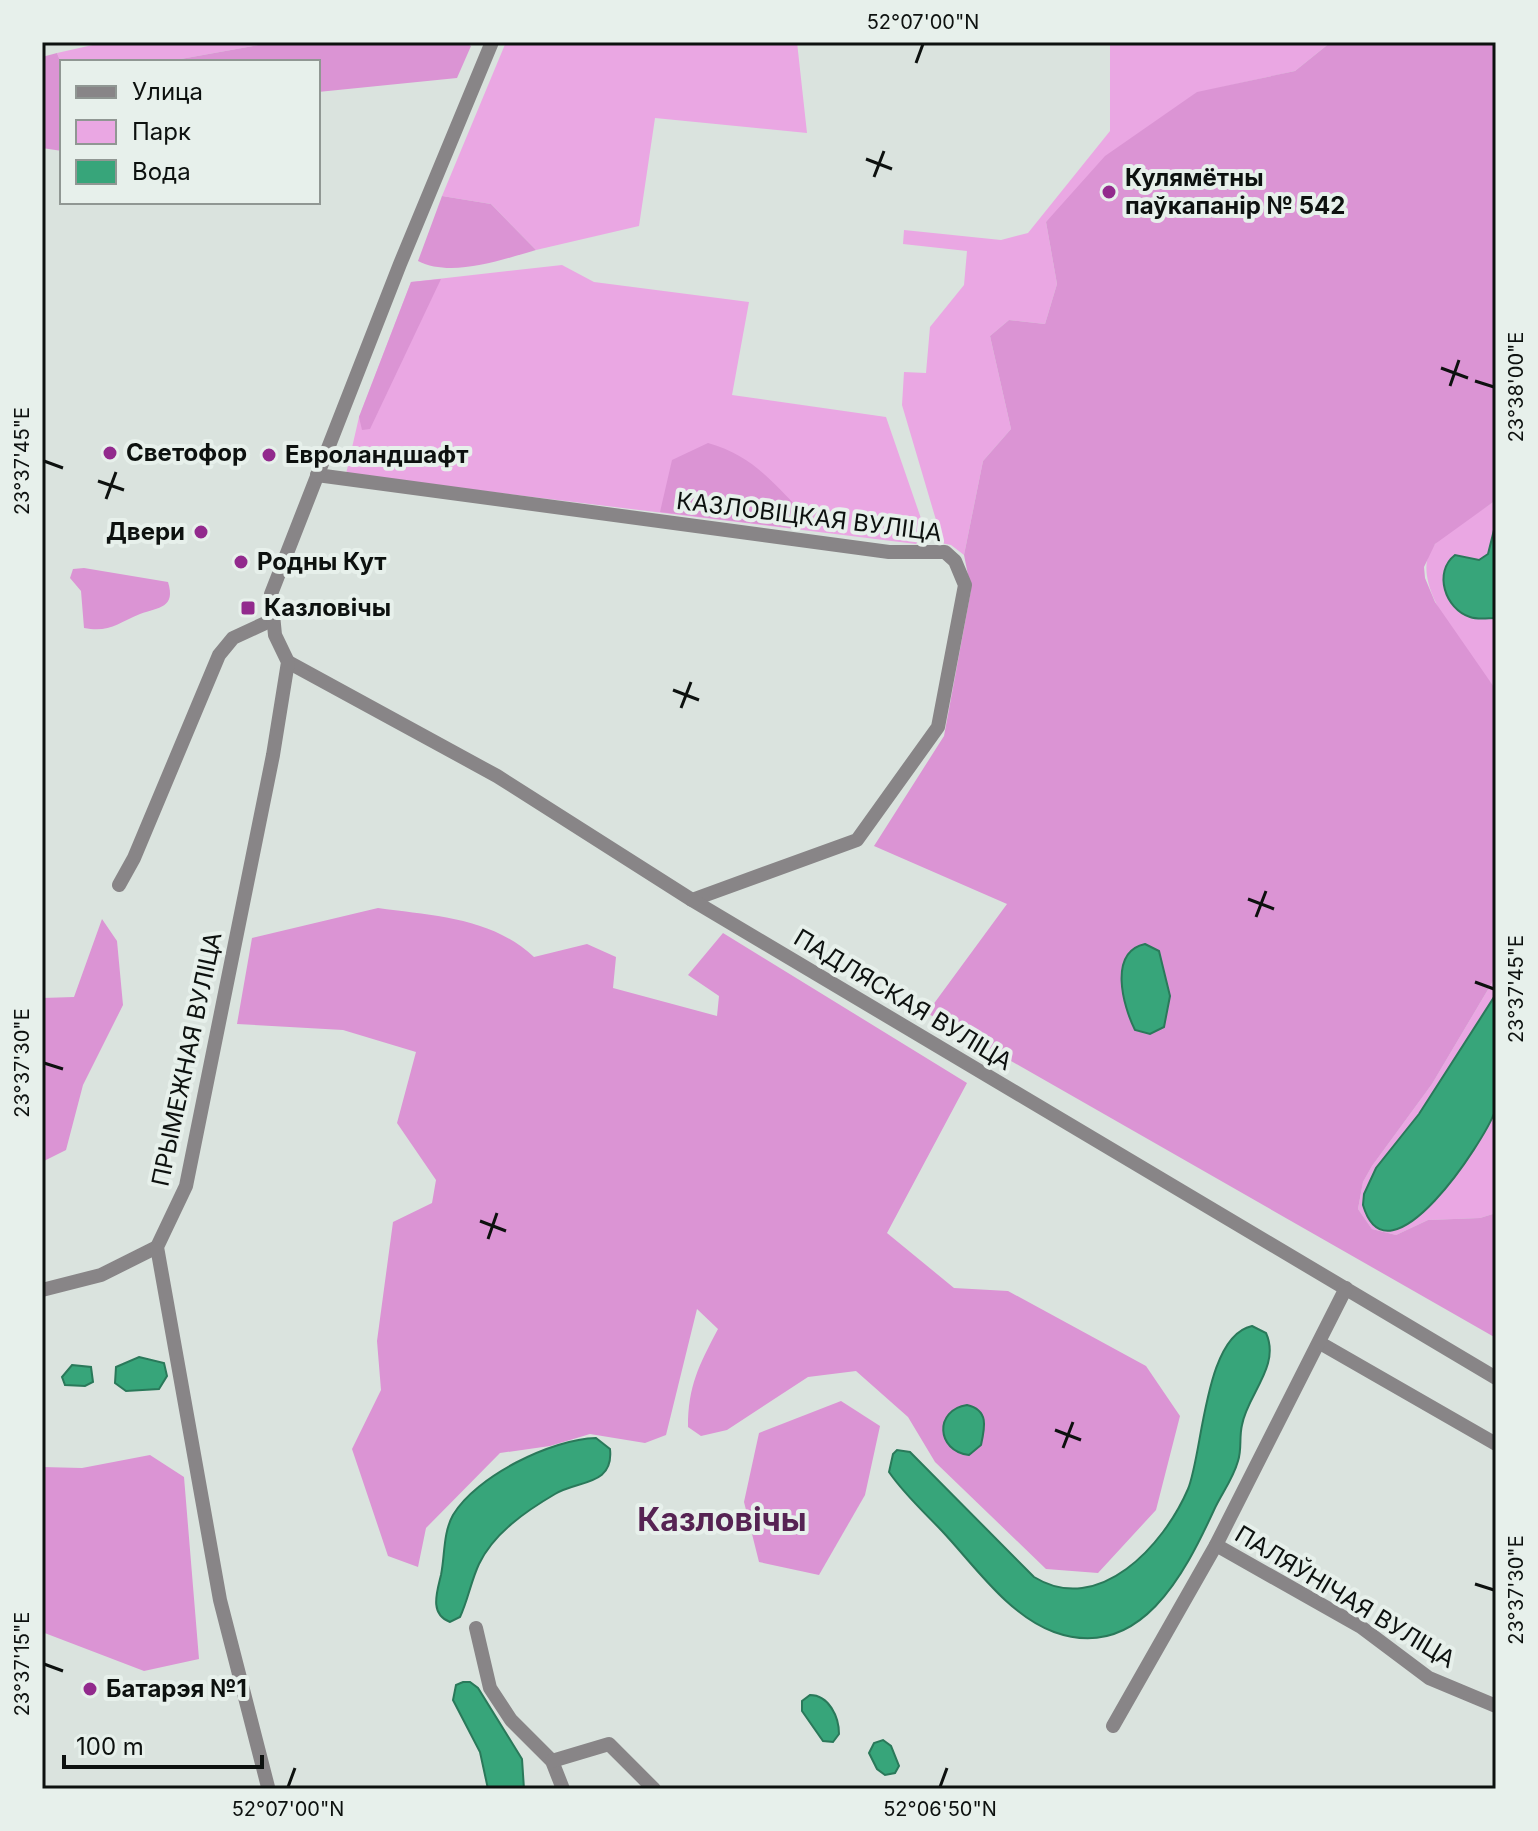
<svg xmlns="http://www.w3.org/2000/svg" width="1538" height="1831" font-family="Inter,sans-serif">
<rect width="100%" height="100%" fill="#dae3de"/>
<g fill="#eaa7e3">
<polygon points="106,42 275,42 164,62 62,62 62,66 57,53"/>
<polygon points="506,42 797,42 807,133 655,118 639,226 536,250 491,204 442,196"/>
<polygon points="1110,42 1331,42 1295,71 1196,93 1046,222 1057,284 1045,324 1009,320 990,336 1011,429 983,461 964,555 951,545 936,542 936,520 902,405 904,372 926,373 930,327 964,285 967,251 903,244 904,230 1001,240 1028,233 1110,131"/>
<polygon points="562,265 594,282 749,302 732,395 886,417 925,530 916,544 346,474 359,417 411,282"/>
<path d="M1496,500V690C1473,657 1402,582 1435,544C1451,527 1477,514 1496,500Z"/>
<polygon points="1496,976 1496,1213 1480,1218 1428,1220 1396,1235 1372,1229 1358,1209 1363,1182 1372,1166 1432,1084"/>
</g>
<g fill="#db94d4">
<polygon points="275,42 463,42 471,46 457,78 318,92 318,62 164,62"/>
<polygon points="1331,42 1496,42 1496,500 1435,544 1424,567 1425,578 1435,602 1496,690 1496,976 1432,1084 1372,1166 1363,1182 1358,1209 1372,1229 1396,1235 1428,1220 1480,1218 1496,1213 1496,1338 927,1013 1007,904 874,846 944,736 971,590 964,555 983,461 1011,429 990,336 1009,320 1045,324 1057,284 1046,222 1105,156 1197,92 1295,71"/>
<polygon points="57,53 62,66 62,151 42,148 42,57"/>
<path d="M442,196L491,204L536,250C501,260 451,278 418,261Z"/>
<polygon points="441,279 370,429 362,430 359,417 411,282"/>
<path d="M708,443C750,455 769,478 799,509L800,529L660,512L672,460Z"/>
<path d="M84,568L168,582C176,608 159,607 140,614C118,623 109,633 84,628L81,591L70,578L73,569Z"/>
<path d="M378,908C434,916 491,917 534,957L587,944L616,957L613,988L717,1016L719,996L688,975L723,933L967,1083L887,1233L954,1288L1008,1291L1146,1366L1180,1416L1156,1510L1098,1573L1046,1569L935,1462L908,1417L856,1371L808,1377L727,1430L701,1436L688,1427C688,1386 699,1365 718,1329L697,1309L666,1435L645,1443L590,1434L550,1446L500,1453L426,1528L418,1567L388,1556L352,1449L381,1390L377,1341L393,1222L432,1203L436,1180L397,1123L416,1052L343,1030L237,1024L252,938Z"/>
<polygon points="102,919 117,941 123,1005 83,1085 66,1150 42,1162 42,998 74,997"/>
<polygon points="841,1401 880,1426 865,1495 819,1575 759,1562 744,1502 759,1433"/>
<polygon points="150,1455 184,1477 199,1659 144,1671 42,1632 42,1467 82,1468"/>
</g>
<g fill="#37a57a" stroke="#2a795a" stroke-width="2">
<path d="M1496,522V618C1488,618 1478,620 1470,617C1445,609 1433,572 1455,555L1479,560L1488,554Z"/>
<path d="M1145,944L1159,951L1170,996L1164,1027L1150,1034L1135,1030C1123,1006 1108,952 1145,944Z"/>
<path d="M1496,994C1496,1016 1501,1095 1495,1111C1485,1140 1388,1290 1363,1205L1364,1194L1376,1168L1419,1114Z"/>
<path d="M1252,1326L1266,1333C1281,1366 1247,1395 1242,1425C1239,1437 1242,1449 1238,1461C1233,1479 1222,1493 1214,1510C1185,1573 1140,1663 1054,1632C1008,1615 975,1566 942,1531C924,1512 904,1494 889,1472L893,1454L897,1450L910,1452L1034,1577C1099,1617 1164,1545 1188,1489C1203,1453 1204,1336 1252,1326Z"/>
<polygon points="139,1357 164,1363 167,1376 159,1389 126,1391 115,1383 116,1367"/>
<polygon points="72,1365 91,1367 93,1382 85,1386 65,1385 62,1377"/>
<path d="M967,1405C989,1410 985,1427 981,1445L969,1455C936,1451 934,1410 967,1405Z"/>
<path d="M596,1438L610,1449C614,1486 578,1480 555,1494C526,1511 494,1533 479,1564C471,1581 468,1600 460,1617L450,1622C429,1614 437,1592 441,1575C445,1555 443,1533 453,1515C476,1476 552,1439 596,1438Z"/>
<polygon points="463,1682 470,1682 478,1688 522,1759 524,1789 488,1789 480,1752 453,1700 456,1685"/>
<path d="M810,1695C829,1695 839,1717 839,1734L833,1742L823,1741L802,1711V1701Z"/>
<polygon points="883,1740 891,1746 899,1766 895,1773 885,1775 877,1769 869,1753 874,1743"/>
</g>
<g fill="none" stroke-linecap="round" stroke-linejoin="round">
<g stroke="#888587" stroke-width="14">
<polyline points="317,475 889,552 945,552 955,561 965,585 938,727 857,840 692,900"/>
<polyline points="288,662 497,776 692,900 1496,1378"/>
<polyline points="119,885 134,858 219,655 233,638 272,620"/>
<polyline points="42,1290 101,1275 157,1247"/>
<polyline points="1320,1343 1496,1444"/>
<polyline points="1216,1545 1361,1627 1429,1678 1496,1706"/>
<polyline points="476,1628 490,1688 511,1720 552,1761 563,1789"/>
<polyline points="1113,1726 1216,1545 1346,1288"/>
<polyline points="552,1761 609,1744 654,1789"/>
<polyline points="268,1787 220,1600 157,1247 186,1186 273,755 288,662 275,635 271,594 400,264 492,42"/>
</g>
</g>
<path fill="none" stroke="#0d110f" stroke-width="3" d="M916,63L923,44M866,159L892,169M874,177L884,151M1441,368L1468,378M1475,381L1494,387M1450,386L1459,360M44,461L63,468M98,481L124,490M106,499L116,472M673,690L699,700M681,708L691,682M1248,899L1274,909M1256,917L1266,891M1475,982L1494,989M44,1063L63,1069M480,1221L506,1231M488,1239L497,1213M1055,1430L1081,1440M1063,1448L1073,1422M1475,1584L1494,1590M44,1664L63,1671M288,1787L295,1768M940,1787L947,1768"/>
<g fill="#922a8d" stroke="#e7f0eb" stroke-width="3">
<circle cx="1109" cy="192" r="8"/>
<circle cx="110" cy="453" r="8"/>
<circle cx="269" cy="455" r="8"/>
<circle cx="201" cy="532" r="8"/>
<circle cx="241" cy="562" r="8"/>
<rect x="240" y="600" width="16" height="16" rx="4"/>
<circle cx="90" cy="1689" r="8"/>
</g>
<g text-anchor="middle" stroke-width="8" stroke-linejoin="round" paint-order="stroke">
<g font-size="24" font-weight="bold" fill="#0d110f" stroke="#e7f0eb" text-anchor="start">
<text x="1125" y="186">Кулямётны<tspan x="1125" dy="28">паўкапанір № 542</tspan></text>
<text x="126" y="461">Светофор</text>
<text x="285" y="463">Евроландшафт</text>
<text x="185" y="540" text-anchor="end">Двери</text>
<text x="257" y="570">Родны Кут</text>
<text x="264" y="616">Казловічы</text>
<text x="106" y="1697">Батарэя №1</text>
</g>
<g font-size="24" fill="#0d110f" stroke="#e7f0eb">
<text transform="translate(809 517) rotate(7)" y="8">КАЗЛОВІЦКАЯ ВУЛІЦА</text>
<text transform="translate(903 1000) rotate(31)" y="8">ПАДЛЯСКАЯ ВУЛІЦА</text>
<text transform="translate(187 1059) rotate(-78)" y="8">ПРЫМЕЖНАЯ ВУЛІЦА</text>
<text transform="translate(1345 1597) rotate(31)" y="8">ПАЛЯЎНІЧАЯ ВУЛІЦА</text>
</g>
<g font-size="32" font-weight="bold" fill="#562353" stroke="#e7f0eb">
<text x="722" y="1531">Казловічы</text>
</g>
</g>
<rect width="1538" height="1831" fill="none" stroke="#e7f0eb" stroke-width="88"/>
<rect x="60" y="60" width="260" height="144" fill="#e7f0eb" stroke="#909793" stroke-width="2"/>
<rect x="76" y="86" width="40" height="12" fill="#888587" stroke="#909793" stroke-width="2"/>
<text x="132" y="100" font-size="24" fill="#0d110f">Улица</text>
<rect x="76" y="120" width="40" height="24" fill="#eaa7e3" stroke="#909793" stroke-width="2"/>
<text x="132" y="140" font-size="24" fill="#0d110f">Парк</text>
<rect x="76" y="160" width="40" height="24" fill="#37a57a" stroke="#909793" stroke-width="2"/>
<text x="132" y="180" font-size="24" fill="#0d110f">Вода</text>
<path d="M64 1755v12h198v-12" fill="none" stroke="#0d110f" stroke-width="4"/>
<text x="76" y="1755" font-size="24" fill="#0d110f" stroke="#e7f0eb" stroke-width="6" paint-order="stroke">100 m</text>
<rect x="44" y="44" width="1450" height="1743" fill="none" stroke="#0d110f" stroke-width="3"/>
<g font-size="20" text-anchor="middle" fill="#0d110f">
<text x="923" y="29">52°07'00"N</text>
<text transform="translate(1516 387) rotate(-90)" y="7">23°38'00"E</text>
<text transform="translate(22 461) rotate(-90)" y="7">23°37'45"E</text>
<text transform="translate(1516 989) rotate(-90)" y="7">23°37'45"E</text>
<text transform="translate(22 1063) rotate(-90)" y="7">23°37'30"E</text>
<text transform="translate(1516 1590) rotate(-90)" y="7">23°37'30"E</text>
<text transform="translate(22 1664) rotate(-90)" y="7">23°37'15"E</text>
<text x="288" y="1816">52°07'00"N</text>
<text x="940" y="1816">52°06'50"N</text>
</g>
</svg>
